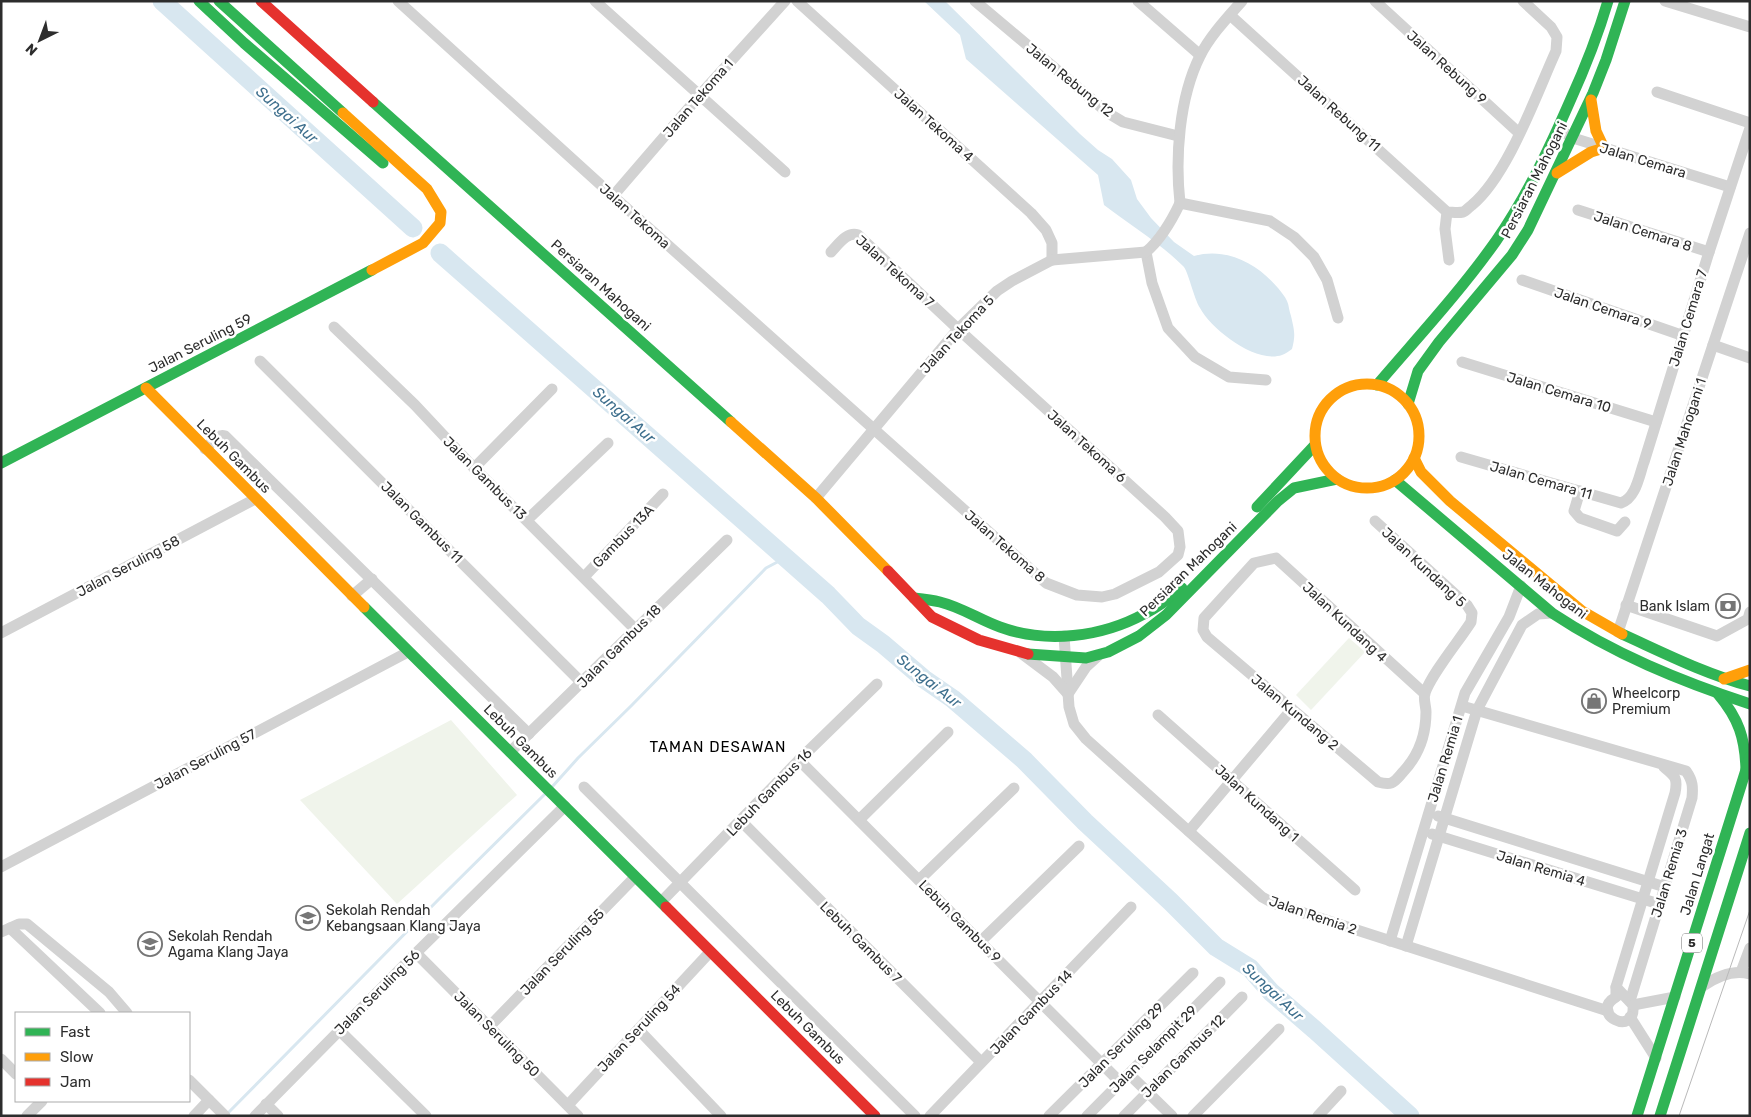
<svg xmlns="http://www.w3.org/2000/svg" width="1751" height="1117" font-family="Rubik,sans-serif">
<rect width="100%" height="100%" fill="#fff"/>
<g fill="#f0f4eb">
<polygon points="1349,638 1365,652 1311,710 1296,695"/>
<polygon points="451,720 517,795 397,904 300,800"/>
</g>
<path fill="#d8e7f0" d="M924,1H945L1080,134L1098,150L1112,159L1131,180L1137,199L1151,218L1174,242L1194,256C1226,247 1257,263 1278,288C1281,292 1285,296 1287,301C1289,305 1289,311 1291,316C1294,329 1296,335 1292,349C1289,351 1285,354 1282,355C1256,364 1212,330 1200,308C1194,299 1188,270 1183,266C1160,243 1130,225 1104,205L1098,175L966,59L960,35Z"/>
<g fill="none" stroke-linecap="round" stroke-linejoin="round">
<g stroke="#d8e7f0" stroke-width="3">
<polyline points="552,787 578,758 631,706 766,568 785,558"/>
<polyline points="226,1115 442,896 546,793"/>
</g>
<g stroke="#d8e7f0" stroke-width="19">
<polyline points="162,1 413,228"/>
<polyline points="440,253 828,595 858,626 883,644 924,679 953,699 1024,760 1085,822 1171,902 1216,947 1250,968 1271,992 1315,1030 1410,1116"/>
</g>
<g stroke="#d2d2d2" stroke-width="11">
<path d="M398,1L613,196L1046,583L1077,595L1102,597L1115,594L1159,572L1178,555L1180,547L1178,531L1165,517L958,329L858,235C847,231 838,245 831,252"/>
<polyline points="595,1 785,172"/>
<polyline points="797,1 1031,213 1046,230 1052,243 1052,260"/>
<polyline points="975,1 1108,113 1123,122 1178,136"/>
<polyline points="1138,1 1200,55"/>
<polyline points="1375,1 1519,133"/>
<polyline points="1665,1 1750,27"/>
<path d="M1230,15L1447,212C1452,212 1458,213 1463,212C1466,211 1469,207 1472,205C1508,175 1536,95 1556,51L1557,37L1551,27L1523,1"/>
<polyline points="1657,92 1750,123"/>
<polyline points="1558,129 1573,138 1730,187"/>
<polyline points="613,196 700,95 785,1"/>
<path d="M1180,203C1175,158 1179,98 1200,56C1210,36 1227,18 1242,1"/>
<polyline points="1180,203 1270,221 1294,237 1314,257 1327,280 1338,318"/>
<polyline points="1578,210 1709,252"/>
<polyline points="1447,212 1445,229 1449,260"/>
<polyline points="1146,252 1152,283 1168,328 1195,357 1229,377 1266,380"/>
<path d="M1146,252C1160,240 1172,220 1180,203"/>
<polyline points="1522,280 1684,336"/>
<polyline points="334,327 415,405 474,468 635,629"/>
<polyline points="1713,345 1750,358"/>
<polyline points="260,361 582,683"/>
<polyline points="1462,362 1656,422"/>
<path d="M205,449C211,444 217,433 225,436L529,734"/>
<path d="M1461,457L1621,503C1636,498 1639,476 1644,462L1709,252L1750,128"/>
<polyline points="474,468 552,389"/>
<polyline points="1580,491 1574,511 1580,518 1617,531 1625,522"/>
<polyline points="816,498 958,329 997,291 1012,281 1052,260 1146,252"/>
<polyline points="527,520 608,443"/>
<path d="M1375,521L1467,605L1472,613L1471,622C1459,641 1432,673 1425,693C1423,699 1426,706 1426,712C1426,735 1419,755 1403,772C1394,782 1393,786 1378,782L1207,637L1203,630L1204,618L1254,563L1276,558L1425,694"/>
<polyline points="584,577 663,494"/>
<polyline points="352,596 372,579"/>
<polyline points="1626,605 1717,636 1748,619 1750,612"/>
<polyline points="1618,632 1750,233"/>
<polyline points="1,633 255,499"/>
<polyline points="1064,636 1069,707 1074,724 1086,739 1262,897 1273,903 1608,1011"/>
<polyline points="1021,653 1053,677 1068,694"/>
<polyline points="1068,694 1086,667 1098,656"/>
<path d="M1462,706L1686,771C1693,781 1693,787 1692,798L1630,1001"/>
<polyline points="1158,715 1355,890"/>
<polyline points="510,752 727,540"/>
<polyline points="799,760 1120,1082"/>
<polyline points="584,787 915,1116"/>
<polyline points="1438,816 1665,887"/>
<polyline points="859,820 948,732"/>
<polyline points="741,821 981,1062"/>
<polyline points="1189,831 1292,709"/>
<polyline points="1432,834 1659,904"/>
<polyline points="1,867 408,652"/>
<polyline points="919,880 1014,788"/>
<polyline points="661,902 799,760 877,684"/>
<polyline points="10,928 100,1013"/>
<polyline points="1,932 19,924 27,924 109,992 127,1013"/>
<polyline points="1390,941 1465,693 1509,617 1521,586"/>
<polyline points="980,942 1079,846"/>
<polyline points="1406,946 1477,710 1522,625 1538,614 1552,613"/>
<polyline points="416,953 578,1116"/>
<polyline points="1741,972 1750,948"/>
<path d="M1703,986C1716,977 1733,969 1750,974"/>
<path d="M1616,987L1675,793C1678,778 1675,776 1664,767"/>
<path d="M1616,987L1633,1005C1636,1039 1588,1013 1616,997Z"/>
<polyline points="1633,1005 1675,997"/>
<polyline points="1630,1017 1656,1058"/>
<polyline points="489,1027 635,877"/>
<polyline points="339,1030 426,1116"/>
<polyline points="639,1030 721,1116"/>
<polyline points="1,1059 16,1074"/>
<polyline points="1129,1074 1172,1116"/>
<polyline points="189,1080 225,1116"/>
<polyline points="266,1104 278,1116"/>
<polyline points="568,1105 710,952"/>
<polyline points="27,1116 42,1101"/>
<polyline points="194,1116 209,1100"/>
<polyline points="255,1116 416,953 565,806"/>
<polyline points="930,1116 1131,907"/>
<polyline points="1049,1116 1193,973"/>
<polyline points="1087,1116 1220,982"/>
<polyline points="1124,1116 1242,997"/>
<polyline points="1193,1116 1279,1029"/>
<polyline points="1318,1116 1341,1091"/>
</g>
<g stroke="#30b455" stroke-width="11">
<polyline points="199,1 244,43 383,163"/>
<polyline points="219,1 343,113"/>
<polyline points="373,102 731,422"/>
<path d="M1377,385C1417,338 1460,292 1496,241C1526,198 1549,149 1570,101C1585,68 1598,35 1608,1"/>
<polyline points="1408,404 1418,371 1439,342 1512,255 1528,230 1593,93 1606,60 1625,1"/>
<polyline points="1,463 372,270"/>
<path d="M1395,480L1552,613C1614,654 1680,681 1750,704"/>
<polyline points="1257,507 1315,445"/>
<path d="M914,598C923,599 932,600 940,602C961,607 980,620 1000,627C1046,644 1102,637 1144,614C1158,607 1170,598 1182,588"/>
<polyline points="364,607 666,907"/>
<path d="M1622,634C1664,653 1705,674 1750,686"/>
<polyline points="1028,654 1086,658 1108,652 1139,636 1166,615 1278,501 1294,488 1337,479"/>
<path d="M1718,694C1739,719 1745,738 1746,770"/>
<polyline points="1637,1116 1750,757"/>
<polyline points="1660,1116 1750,833"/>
</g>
<g stroke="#ff9f0a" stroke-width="11">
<polyline points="343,113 427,189 441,212 440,223 423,243 372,270"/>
<polyline points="1557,173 1591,152 1604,148 1596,131 1591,100"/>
<circle cx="1367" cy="436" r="52"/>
<polyline points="146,388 364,607"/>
<polyline points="731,422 816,498 888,571"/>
<polyline points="1414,458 1421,472 1450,501 1582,611 1622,634"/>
<polyline points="1724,679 1750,670"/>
</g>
<g stroke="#e5322d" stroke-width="11">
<polyline points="261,1 373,102"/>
<polyline points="888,571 932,617 979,640 1028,654"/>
<polyline points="666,907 875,1116"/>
</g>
<polyline stroke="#b9b9b9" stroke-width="1" points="1679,1116 1750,910"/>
</g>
<defs>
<symbol id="bank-ring" viewBox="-11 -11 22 22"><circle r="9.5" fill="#fff" stroke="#767676" stroke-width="1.5"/><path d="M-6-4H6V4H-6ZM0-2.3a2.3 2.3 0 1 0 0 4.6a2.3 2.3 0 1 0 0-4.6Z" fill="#767676"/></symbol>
<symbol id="shop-ring" viewBox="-11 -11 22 22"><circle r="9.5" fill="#fff" stroke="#767676" stroke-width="1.5"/><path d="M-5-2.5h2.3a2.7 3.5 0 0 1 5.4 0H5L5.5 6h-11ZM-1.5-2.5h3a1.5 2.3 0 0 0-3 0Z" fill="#767676"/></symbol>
<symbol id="school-ring" viewBox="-11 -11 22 22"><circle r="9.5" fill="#fff" stroke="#767676" stroke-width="1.5"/><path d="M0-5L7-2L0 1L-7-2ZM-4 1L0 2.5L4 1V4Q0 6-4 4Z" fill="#767676"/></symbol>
</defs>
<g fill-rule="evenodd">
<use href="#bank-ring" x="1714" y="592" width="28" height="28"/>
<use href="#shop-ring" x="1580" y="687" width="28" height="28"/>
<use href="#school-ring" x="294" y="904" width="28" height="28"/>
<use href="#school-ring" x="136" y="930" width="28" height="28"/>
</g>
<g text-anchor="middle" stroke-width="5" stroke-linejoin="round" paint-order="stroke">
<rect fill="#fff" stroke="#6c6c6c" stroke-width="1" x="1682" y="933.5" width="20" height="19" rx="4"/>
<g font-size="12" font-weight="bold" fill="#2d2d2d">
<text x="1692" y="947">5</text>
</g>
<g font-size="14" fill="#2d2d2d" stroke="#fff">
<text transform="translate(1447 67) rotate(42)" y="5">Jalan Rebung 9</text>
<text transform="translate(1070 80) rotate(39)" y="5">Jalan Rebung 12</text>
<text transform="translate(698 98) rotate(-49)" y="5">Jalan Tekoma 1</text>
<text transform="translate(1339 113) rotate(42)" y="5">Jalan Rebung 11</text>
<text transform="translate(934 125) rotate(42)" y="5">Jalan Tekoma 4</text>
<text transform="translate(1643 160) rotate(17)" y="5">Jalan Cemara</text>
<text transform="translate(1534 180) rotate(-63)" y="5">Persiaran Mahogani</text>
<text transform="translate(635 216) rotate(42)" y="5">Jalan Tekoma</text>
<text transform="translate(1643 231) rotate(18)" y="5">Jalan Cemara 8</text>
<text transform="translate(895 271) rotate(42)" y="5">Jalan Tekoma 7</text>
<text transform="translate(601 285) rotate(42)" y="5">Persiaran Mahogani</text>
<text transform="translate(1603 308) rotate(19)" y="5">Jalan Cemara 9</text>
<text transform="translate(1688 318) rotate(-73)" y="5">Jalan Cemara 7</text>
<text transform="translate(957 334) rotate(-47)" y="5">Jalan Tekoma 5</text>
<text transform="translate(200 343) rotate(-27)" y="5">Jalan Seruling 59</text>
<text transform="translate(1559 392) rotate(17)" y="5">Jalan Cemara 10</text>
<text transform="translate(1684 432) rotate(-72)" y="5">Jalan Mahogani 1</text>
<text transform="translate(1087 446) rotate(42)" y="5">Jalan Tekoma 6</text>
<text transform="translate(234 456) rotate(45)" y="5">Lebuh Gambus</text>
<text transform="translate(485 478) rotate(45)" y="5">Jalan Gambus 13</text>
<text transform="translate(1541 480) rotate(16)" y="5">Jalan Cemara 11</text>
<text transform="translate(422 522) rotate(45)" y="5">Jalan Gambus 11</text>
<text transform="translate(623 536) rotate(-46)" y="5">Gambus 13A</text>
<text transform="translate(1005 546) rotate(41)" y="5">Jalan Tekoma 8</text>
<text transform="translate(128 566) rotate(-28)" y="5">Jalan Seruling 58</text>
<text transform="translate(1424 567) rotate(43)" y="5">Jalan Kundang 5</text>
<text transform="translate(1188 569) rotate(-44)" y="5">Persiaran Mahogani</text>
<text transform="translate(1545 584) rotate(38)" y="5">Jalan Mahogani</text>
<text transform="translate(1345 622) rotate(43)" y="5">Jalan Kundang 4</text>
<text transform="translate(619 646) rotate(-45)" y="5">Jalan Gambus 18</text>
<text transform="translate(1295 712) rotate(40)" y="5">Jalan Kundang 2</text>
<text transform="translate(521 741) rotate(45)" y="5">Lebuh Gambus</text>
<text transform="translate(205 759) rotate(-28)" y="5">Jalan Seruling 57</text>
<text transform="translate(1445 759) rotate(-73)" y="5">Jalan Remia 1</text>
<text transform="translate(769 792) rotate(-46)" y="5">Lebuh Gambus 16</text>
<text transform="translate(1257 803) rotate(42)" y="5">Jalan Kundang 1</text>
<text transform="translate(1541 868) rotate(17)" y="5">Jalan Remia 4</text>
<text transform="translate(1669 873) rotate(-73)" y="5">Jalan Remia 3</text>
<text transform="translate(1697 874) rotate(-73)" y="5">Jalan Langat</text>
<text transform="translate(1313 915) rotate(19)" y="5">Jalan Remia 2</text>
<text transform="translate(960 921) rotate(45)" y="5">Lebuh Gambus 9</text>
<text transform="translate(861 942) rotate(45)" y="5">Lebuh Gambus 7</text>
<text transform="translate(562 952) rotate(-46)" y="5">Jalan Seruling 55</text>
<text transform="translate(377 992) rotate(-45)" y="5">Jalan Seruling 56</text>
<text transform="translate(1031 1012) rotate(-46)" y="5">Jalan Gambus 14</text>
<text transform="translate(808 1027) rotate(45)" y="5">Lebuh Gambus</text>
<text transform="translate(639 1028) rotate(-47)" y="5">Jalan Seruling 54</text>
<text transform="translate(497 1034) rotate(45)" y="5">Jalan Seruling 50</text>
<text transform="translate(1121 1045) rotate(-45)" y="5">Jalan Seruling 29</text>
<text transform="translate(1153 1049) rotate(-45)" y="5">Jalan Selampit 29</text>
<text transform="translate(1183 1056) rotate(-45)" y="5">Jalan Gambus 12</text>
</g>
<g font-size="14" fill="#2d2d2d" stroke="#fff" text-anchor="start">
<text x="1710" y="611" text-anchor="end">Bank Islam</text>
<text x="1612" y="698">Wheelcorp<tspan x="1612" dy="16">Premium</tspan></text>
<text x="326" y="915">Sekolah Rendah<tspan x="326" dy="16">Kebangsaan Klang Jaya</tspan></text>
<text x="168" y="941">Sekolah Rendah<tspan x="168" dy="16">Agama Klang Jaya</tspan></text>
</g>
<g font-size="15" font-style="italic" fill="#3e6f8d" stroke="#fff">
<text transform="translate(287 115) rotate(42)" y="5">Sungai Aur</text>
<text transform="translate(624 415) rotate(41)" y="5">Sungai Aur</text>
<text transform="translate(929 681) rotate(38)" y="5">Sungai Aur</text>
<text transform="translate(1273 992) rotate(43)" y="5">Sungai Aur</text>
</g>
<g font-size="15" letter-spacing="1" fill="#000" stroke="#fff">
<text x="718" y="752">TAMAN DESAWAN</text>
</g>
</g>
<rect width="1751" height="1117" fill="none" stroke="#2d2d2d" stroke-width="5"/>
<rect x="15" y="1012" width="175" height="90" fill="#ffffff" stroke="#ababab"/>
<rect x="25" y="1028" width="25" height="8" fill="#30b455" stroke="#ababab"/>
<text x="60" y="1037" font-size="15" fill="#2d2d2d">Fast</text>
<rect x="25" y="1053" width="25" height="8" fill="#ff9f0a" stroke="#ababab"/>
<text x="60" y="1062" font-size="15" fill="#2d2d2d">Slow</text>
<rect x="25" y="1078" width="25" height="8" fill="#e5322d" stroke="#ababab"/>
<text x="60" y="1087" font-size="15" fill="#2d2d2d">Jam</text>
<g transform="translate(40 40) rotate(222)" stroke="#ffffff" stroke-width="4" paint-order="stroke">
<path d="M0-4L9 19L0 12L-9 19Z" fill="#2d2d2d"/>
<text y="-8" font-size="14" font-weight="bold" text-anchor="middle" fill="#2d2d2d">N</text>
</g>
</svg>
